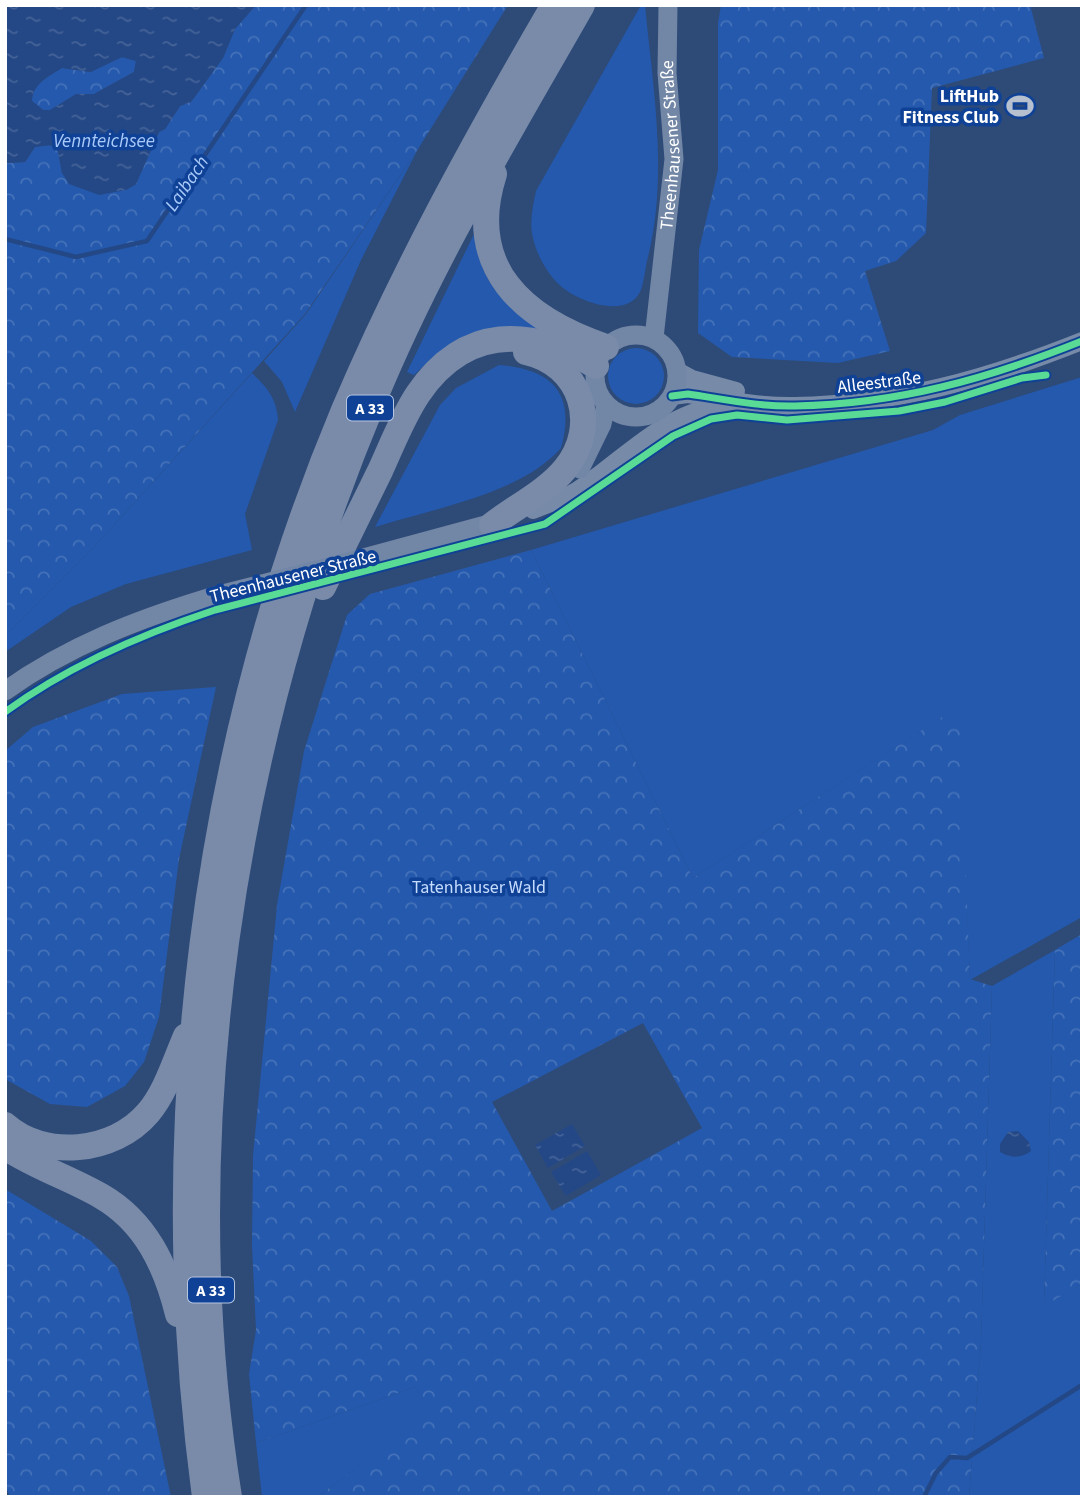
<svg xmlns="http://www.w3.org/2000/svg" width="1087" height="1502" font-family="'Source Sans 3',sans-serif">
<defs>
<pattern id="forest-crowns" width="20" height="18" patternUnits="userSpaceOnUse" patternTransform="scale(1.75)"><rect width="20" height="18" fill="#2459ad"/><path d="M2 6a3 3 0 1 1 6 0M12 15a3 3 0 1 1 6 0" fill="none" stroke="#4572b9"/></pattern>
<pattern id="water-ripples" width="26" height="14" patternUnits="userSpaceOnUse" patternTransform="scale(1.75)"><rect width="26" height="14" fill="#244886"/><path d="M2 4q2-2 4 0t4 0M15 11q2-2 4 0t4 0" fill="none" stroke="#456398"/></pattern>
</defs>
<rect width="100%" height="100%" fill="#2e4a77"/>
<g fill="#2459ad">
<path d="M641,5H645C653,90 669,176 647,261C645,270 644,283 640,292C626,319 581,302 563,288C549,277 537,256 533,238C529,223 533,206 536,191Z"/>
<polygon points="418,149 361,260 295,412 282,382 264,361 306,314"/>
<path d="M474,234C480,284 509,313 552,334L455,342L439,352L414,375L407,372Z"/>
<circle cx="636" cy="376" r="28"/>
<path d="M499,365C553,369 576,394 561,448C521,494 432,509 375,527L440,405L456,388Z"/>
<path d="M252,373C267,387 277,399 278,420L245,514L252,550L126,584L71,607L5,652V636L94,547Z"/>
<polygon points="1082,377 1082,917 970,980 958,707 693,878 531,550 933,430 960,415"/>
<polygon points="1055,950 1044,1305 1082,1284 1082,1497 969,1497 981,1342 992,986"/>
<polygon points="415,1387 433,1412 317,1497 262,1497 256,1443"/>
</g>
<g fill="url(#forest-crowns)" fill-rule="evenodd">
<polygon points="256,5 508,5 418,149 305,314 94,547 5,636 5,163 25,162 35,147 50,145 58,151 62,173 126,190 136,184 159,132 165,129 180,106 191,102 223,58 235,29"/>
<polygon points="721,5 1030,5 1044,58 932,88 926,233 896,261 865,271 890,351 838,363 732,357 698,333 699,250 718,170 718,23"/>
<path d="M122,57L136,61L134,72L94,94L76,95L50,110H43L32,101C32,84 49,76 62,68L90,72Z"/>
<path d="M531,550L693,878L959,706L970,979L992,986L981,1342L969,1497H317L432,1412L415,1387L256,1443L249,1374L256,1330L252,1245L253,1156L277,905L304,751L347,615L370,594ZM643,1023L702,1128L552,1211L492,1102Z"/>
<polygon points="216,687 179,859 159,1017 144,1062 125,1086 87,1107 50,1104 5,1079 5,751 33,727 122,694"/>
<polygon points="1082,934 1082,1284 1044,1306 1055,950"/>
<polygon points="5,1189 91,1241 117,1267 129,1296 171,1497 10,1497 5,1485"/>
</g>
<g fill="url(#water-ripples)" fill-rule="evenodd">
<path d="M5,5H256L235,29L223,58L191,102L180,106L165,129L159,132L136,184L126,190L99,195L69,184L62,173L58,151L50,145L35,147L25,162L5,163ZM122,57L136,61L134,72L94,94H76L50,110H43L32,101C32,84 49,76 62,68L91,72Z"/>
<polygon points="572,1124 585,1146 548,1168 535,1145"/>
<path d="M1018,1131L1029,1142L1031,1151C1021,1159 1010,1158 1000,1152V1144L1008,1132Z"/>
<polygon points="587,1151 601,1175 566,1196 551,1172"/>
</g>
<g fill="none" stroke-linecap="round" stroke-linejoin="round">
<g stroke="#244886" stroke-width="4.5">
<polyline points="5,239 76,257 147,241 306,5"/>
<polyline points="924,1497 936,1473 950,1457 967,1458 1082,1385"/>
</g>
<g stroke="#778ba9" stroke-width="18">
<polyline points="677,371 692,379 736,391"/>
<path d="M672,396L688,394C723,399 760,407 795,406C898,404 987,379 1082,341"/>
<path d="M533,510C547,504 564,499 578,490C623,461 669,407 728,406"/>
</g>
<g stroke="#7286a6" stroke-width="19">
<circle cx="636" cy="376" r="41"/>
<path id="s1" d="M654,338L674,159L667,73L668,5"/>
<polyline points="580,469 602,424 606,404"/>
<polyline points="360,559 504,520"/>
<path d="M5,691C68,646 138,619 211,597"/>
</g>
<g stroke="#798ba9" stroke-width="26">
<path d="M494,174C464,268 523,319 606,347"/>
<path d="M492,525C515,507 546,492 565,469C601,425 581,364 526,352"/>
<path d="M323,587C342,548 361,510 380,471C392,445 402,418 418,394C465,325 530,327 596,366"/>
<path d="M5,1125C44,1160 114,1153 148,1113C166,1092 175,1061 186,1036"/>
<path d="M5,1147C35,1167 70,1178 101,1196C146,1222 166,1266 178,1314"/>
<path d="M205,1497C156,1131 201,751 344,410C404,269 477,137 554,5"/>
<path d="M229,1497C171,1134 232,739 373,402C430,263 508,135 582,5"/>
</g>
<polyline stroke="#7286a6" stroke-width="19" points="211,597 360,559"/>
<defs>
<g id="cycleway">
<path d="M672,396L688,394C723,399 760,407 795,406C898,404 987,379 1082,341"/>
<path d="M5,712C68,666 142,634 215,610L545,524L673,436L711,419L737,415L787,420L899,411L945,402L1022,378L1046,375"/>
</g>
</defs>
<use href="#cycleway" stroke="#0f4296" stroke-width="11"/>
<use href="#cycleway" stroke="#5adb95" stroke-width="7"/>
</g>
<defs>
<symbol id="stadium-bare" viewBox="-9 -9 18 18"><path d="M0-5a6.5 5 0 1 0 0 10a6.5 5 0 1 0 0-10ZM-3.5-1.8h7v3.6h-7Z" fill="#b6c0cf" stroke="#0f4296" stroke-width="2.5" paint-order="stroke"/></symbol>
</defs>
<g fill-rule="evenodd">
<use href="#stadium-bare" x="1001" y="87" width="38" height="38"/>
</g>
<g text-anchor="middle" stroke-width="7" stroke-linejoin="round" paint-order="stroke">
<g fill="#0f4296" stroke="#b7c6e0" stroke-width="2">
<rect x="347" y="395.5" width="46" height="25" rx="5"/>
<rect x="188" y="1277.5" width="46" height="25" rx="5"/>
</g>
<g font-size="16" font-weight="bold" fill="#fff">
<text x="370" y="414">A 33</text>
<text x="211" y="1296">A 33</text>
</g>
<g font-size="18" font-weight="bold" fill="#fff" stroke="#0f4296" text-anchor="end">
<text x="999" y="102">LiftHub<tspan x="999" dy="21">Fitness Club</tspan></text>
</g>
<g font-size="18" fill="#fff" stroke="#0f4296">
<text dy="6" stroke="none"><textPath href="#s1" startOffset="194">Theenhausener Straße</textPath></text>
<text transform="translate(879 382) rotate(-7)" y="6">Alleestraße</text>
<text transform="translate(293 576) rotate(-14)" y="6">Theenhausener Straße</text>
</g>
<g font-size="18" fill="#c6dcfe" stroke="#0f4296">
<text x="479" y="893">Tatenhauser Wald</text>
</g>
<g font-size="19" font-style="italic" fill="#aacafb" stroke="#0f4296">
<text x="104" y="147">Vennteichsee</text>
<text transform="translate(186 183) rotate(-56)" y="7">Laibach</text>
</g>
</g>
<rect width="1087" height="1502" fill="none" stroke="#ffffff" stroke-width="14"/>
</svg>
